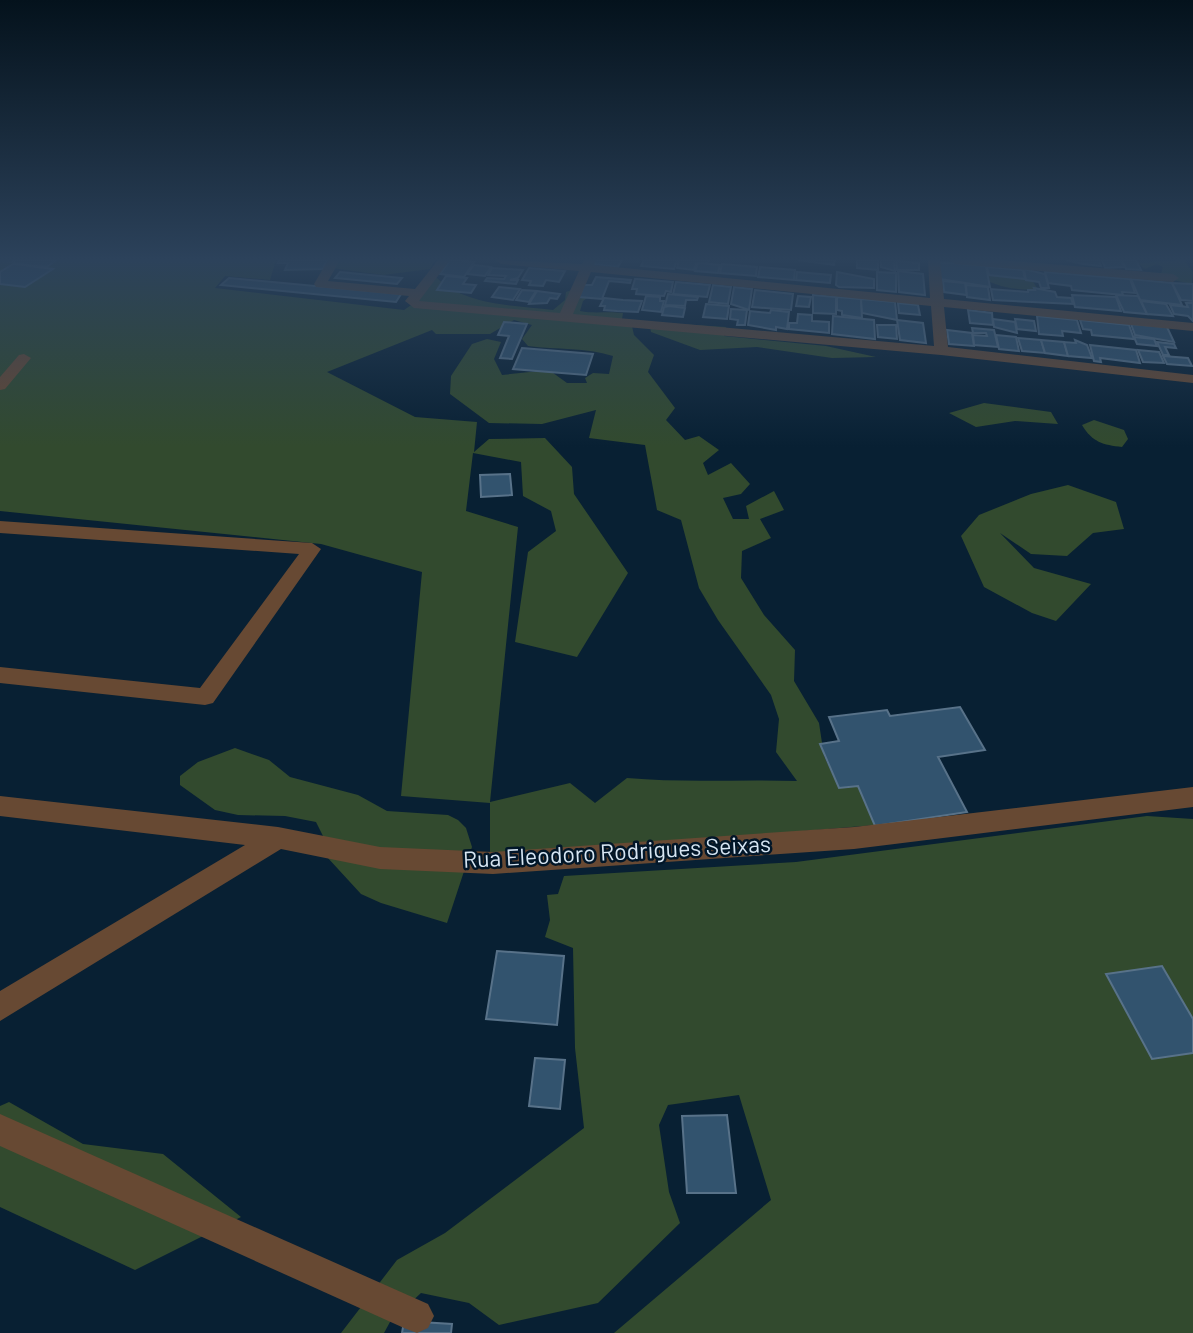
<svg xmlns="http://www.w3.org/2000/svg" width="1193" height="1333" font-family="Barlow,sans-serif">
<rect width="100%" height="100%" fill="#082033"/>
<g fill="#324a2e" fill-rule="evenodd">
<path d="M0,260H276L270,280L225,276L215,288L404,310L417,301L436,277C465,306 514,305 553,310L565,300L566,292L577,288L590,296L583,301L580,311C595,314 607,311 623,313L622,319L631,322L634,335L654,355L648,372L675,408L666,420L685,440L699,436L719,450L703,463L708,475L731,463L750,484L741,494L723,498L733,519H749L746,506L774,491L784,510L760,519L771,538L742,551L741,578L764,615L795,650L794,681L819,723L824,756L839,788L866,784L875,825L490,857V803L401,796L422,572L321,544L0,511ZM514,320L532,325L522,339L528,346C558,350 585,347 613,356L609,374L593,373L585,378L587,383H567L549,370L502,375L494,359L501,342L487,339L472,344L451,376L450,394L489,423L542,424L596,410L589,438L645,445L657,510L681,520L699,588L718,620L771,695L779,719L776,752L797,781C740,779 683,783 627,778L595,803L570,783L490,802L518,527L466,511L473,453L521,462L523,496L551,511L556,531L528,552L515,642L577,657L628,573L574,494L572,467L545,438L489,439L474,452L477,422L415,417L327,372L432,330L436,334H490Z"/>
<polygon points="337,260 435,260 430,269 383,275 332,268"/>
<polygon points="1184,260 1193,272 1192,284 1173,280 1161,274 1163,267 1157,264 1145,269 1138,263"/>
<path d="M989,275L1032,280L1037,288L1035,290C1017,289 1007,289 990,282Z"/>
<polygon points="649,322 726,327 724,336 826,346 876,357 832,358 757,347 700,350 651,332"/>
<polygon points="984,403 1051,412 1058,424 1015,421 976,427 949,413"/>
<path d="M1094,420L1124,430L1128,439L1122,447C1103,445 1092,442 1082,425Z"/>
<polygon points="1068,485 1116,502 1124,529 1093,533 1067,556 1031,554 1000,533 1034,568 1091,584 1056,621 1032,613 984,587 961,536 979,515 1031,494"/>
<polygon points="235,748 269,760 290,777 358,795 387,811 448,815 458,820 466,828 472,847 447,923 381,903 361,894 327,857 324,838 316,822 285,816 238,815 215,810 180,785 180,776 198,762"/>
<polygon points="1147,816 1193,819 1193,1333 614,1333 771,1200 739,1095 668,1105 659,1125 669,1192 680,1223 598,1303 499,1325 469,1303 421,1293 390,1322 384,1333 341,1333 397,1260 445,1233 584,1128 575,1048 573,948 545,937 550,920 547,895 558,894 564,876 796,862"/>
<polygon points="9,1102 83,1144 163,1154 241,1217 135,1270 0,1207 0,1106"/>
</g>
<g fill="#32536e" stroke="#587289" stroke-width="2">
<polygon points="16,260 56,260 47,267 15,264 17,263 12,262"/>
<polygon points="280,260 327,260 323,269 285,270 288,263 278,263"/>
<polygon points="450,260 456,260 474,262 464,277 440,274"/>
<polygon points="595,260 622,260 618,267 593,264"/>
<polygon points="644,260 677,260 674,269 641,266"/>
<polygon points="679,260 709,260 708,263 696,263 694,270 677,268"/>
<polygon points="798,260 835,260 834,265"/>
<polygon points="857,260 878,260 878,270 857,268"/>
<polygon points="881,260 894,260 895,271 881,267"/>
<polygon points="1066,260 1099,260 1101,266 1083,264"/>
<polygon points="1102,260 1121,260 1124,267 1105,268"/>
<polygon points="1122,260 1136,260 1141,270 1126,269"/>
<polygon points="896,261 919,263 919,270 897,270"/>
<polygon points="938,262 986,266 990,287 940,279"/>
<polygon points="698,263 720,265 718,273 695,271"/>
<polygon points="13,264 15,264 53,269 25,287 0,284 0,272"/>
<polygon points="722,264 757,267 756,276 720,273"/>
<polygon points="474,265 491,267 485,276 467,274"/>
<polygon points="760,267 795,270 794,280 758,277"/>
<polygon points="987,267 1023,270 1025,279 989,275"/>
<polygon points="492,268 523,270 518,278 510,280 518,280 516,284 485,281 487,278 504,279 506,276 488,275"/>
<polygon points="529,268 565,271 559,282 546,280 543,286 529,285 531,281 522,280"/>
<polygon points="1024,269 1045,274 1049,288 1041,288 1039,282 1026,280"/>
<polygon points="898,271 923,274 925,295 899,292"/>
<polygon points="340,272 402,278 397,284 335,278"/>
<polygon points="797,272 831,275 830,283 796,280"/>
<polygon points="837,272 874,279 874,288 839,287 836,285"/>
<polygon points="877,272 896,273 896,292 877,290"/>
<polygon points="1045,272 1130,279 1135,293 1122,292 1123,295 1072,290 1071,286 1048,283"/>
<polygon points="446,276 467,278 463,284 476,285 471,293 437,290"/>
<polygon points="596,277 631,280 630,283 609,281 602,299 579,297 584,285 592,285"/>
<polygon points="229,278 401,294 396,302 221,285"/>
<polygon points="635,279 637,279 673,282 671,292 666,291 664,296 636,294 637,289 632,289"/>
<polygon points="1131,279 1172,283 1182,305 1140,300"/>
<polygon points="943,281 965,283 967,295 944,292"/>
<polygon points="676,282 710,285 707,297 673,294"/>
<polygon points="1172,283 1193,284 1193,301 1181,300"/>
<polygon points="713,285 731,287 728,304 709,302"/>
<polygon points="966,285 988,287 990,300 967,297"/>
<polygon points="499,287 509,288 520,289 513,300 492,297"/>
<polygon points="734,287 752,289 749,310 731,304"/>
<polygon points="1034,288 1055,292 1057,297 1071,298 1073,304 993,300 991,289 1028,292 1028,290 1035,290"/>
<polygon points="522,290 536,291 529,302 516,300"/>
<polygon points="755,290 793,294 791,310 752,307"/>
<polygon points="537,291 560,294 557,299 550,298 547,303 529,304"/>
<polygon points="668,294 698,297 697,300 686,300 685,306 665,305"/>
<polygon points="813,295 836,297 836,314 813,313"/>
<polygon points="1072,295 1116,297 1121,311 1075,307"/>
<polygon points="1116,295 1138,296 1147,314 1124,312"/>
<polygon points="646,296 660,297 660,301 664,301 661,312 642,310"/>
<polygon points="798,296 811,297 809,307 796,306"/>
<polygon points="837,297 861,299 862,318 842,315 842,311 837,310"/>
<polygon points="604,298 623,300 642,301 638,312 617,311 604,310 605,306 600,306"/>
<polygon points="861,299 895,302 897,320 862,313"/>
<polygon points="1141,301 1166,304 1173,316 1147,314"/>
<polygon points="898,303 918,305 920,315 899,313"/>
<polygon points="1186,303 1193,303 1193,321 1188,316 1174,314 1170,305 1188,307"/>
<polygon points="706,304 729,306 727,319 703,317"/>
<polygon points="669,306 685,308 683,317 662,315 664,307"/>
<polygon points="731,309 747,310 745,325 737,325 738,320 730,319"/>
<polygon points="771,310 789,312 787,329 776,327 776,330 748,325 750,311 770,313"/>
<polygon points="968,310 992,313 993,325 970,323"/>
<polygon points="798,314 812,315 812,321 829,322 829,333 789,329 789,323 797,323"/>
<polygon points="833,316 874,320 875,339 832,334"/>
<polygon points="1037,316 1077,320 1081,333 1062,331 1063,336 1039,334"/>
<polygon points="993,319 1015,322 1017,333 994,327"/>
<polygon points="1015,319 1034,321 1036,331 1017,329"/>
<polygon points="897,320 923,323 926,343 900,340"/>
<polygon points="1080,320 1129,325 1134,339 1092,335 1091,330 1083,329"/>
<polygon points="504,322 527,324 512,359 500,358 509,336 498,335"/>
<polygon points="1131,324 1167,327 1174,342 1135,335"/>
<polygon points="877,325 896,325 897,339 878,337"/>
<polygon points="972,328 994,330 998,347 974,345 973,335 987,336 986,333 973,333"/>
<polygon points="947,330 972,333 974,346 949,344"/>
<polygon points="996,335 1016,337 1019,351 999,349"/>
<polygon points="1134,337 1154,339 1157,346 1137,344"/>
<polygon points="1018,338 1041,340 1045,353 1022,351"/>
<polygon points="1041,340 1064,342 1068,356 1045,353"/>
<polygon points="1075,340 1087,345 1092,358 1068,356 1064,342 1076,343"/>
<polygon points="1157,342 1174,344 1176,348 1165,347 1169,355 1163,355"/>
<polygon points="1090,345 1136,350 1140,363 1100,358 1101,362 1094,361"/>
<polygon points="522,348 593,354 586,375 513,369"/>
<polygon points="1138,350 1159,352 1164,363 1143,362"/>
<polygon points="1163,356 1188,358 1192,366 1167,364"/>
<polygon points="510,474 512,495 481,497 480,475"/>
<polygon points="960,707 985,750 938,757 967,812 875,826 858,786 839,788 820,744 839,741 829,717 887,710 890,716"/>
<polygon points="497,951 564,956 557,1025 486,1019"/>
<polygon points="1162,966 1193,1019 1193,1053 1152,1059 1106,974"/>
<polygon points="535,1058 565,1060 560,1109 529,1106"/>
<polygon points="727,1115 736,1193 687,1193 682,1116"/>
<polygon points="404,1321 452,1324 451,1333 402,1333"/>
</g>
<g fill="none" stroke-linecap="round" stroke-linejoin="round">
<g fill="#674933" fill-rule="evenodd">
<path d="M328,260H340L328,281L415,289L438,260H450L419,301L560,313L579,271L501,264L495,260L582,264L584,260H596L594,265L930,298L928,260H940L944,299L1193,323V331L944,307L948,347L1193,375V383L941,355L414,308L405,301L409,296L316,287L314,284ZM591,272L931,306L934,346L573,314Z"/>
<polygon points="949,260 999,260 1173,274 1179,278 1173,282 955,264"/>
<polygon points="24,354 31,358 5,389 0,390 0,377 19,355"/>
<polygon points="0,521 312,543 321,549 213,703 205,705 0,683 0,667 200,688 299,554 0,533"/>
<polygon points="1193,787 1193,807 854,849 493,874 380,869 281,849 0,1021 0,991 245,845 0,816 0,796 278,827 380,847 493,852 854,827"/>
<polygon points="0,1114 428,1304 434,1316 428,1328 417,1333 404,1328 0,1146"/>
</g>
</g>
<linearGradient id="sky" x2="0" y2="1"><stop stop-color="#04121c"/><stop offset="0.58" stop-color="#2c425b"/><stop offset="1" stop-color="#2c425b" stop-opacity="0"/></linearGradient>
<rect width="1193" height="447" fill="url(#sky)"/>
<g text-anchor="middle" stroke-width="5" stroke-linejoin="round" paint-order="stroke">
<g font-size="23" fill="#d7e6f3" stroke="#011628">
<text transform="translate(617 852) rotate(-3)" y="8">Rua Eleodoro Rodrigues Seixas</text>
</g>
</g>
</svg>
